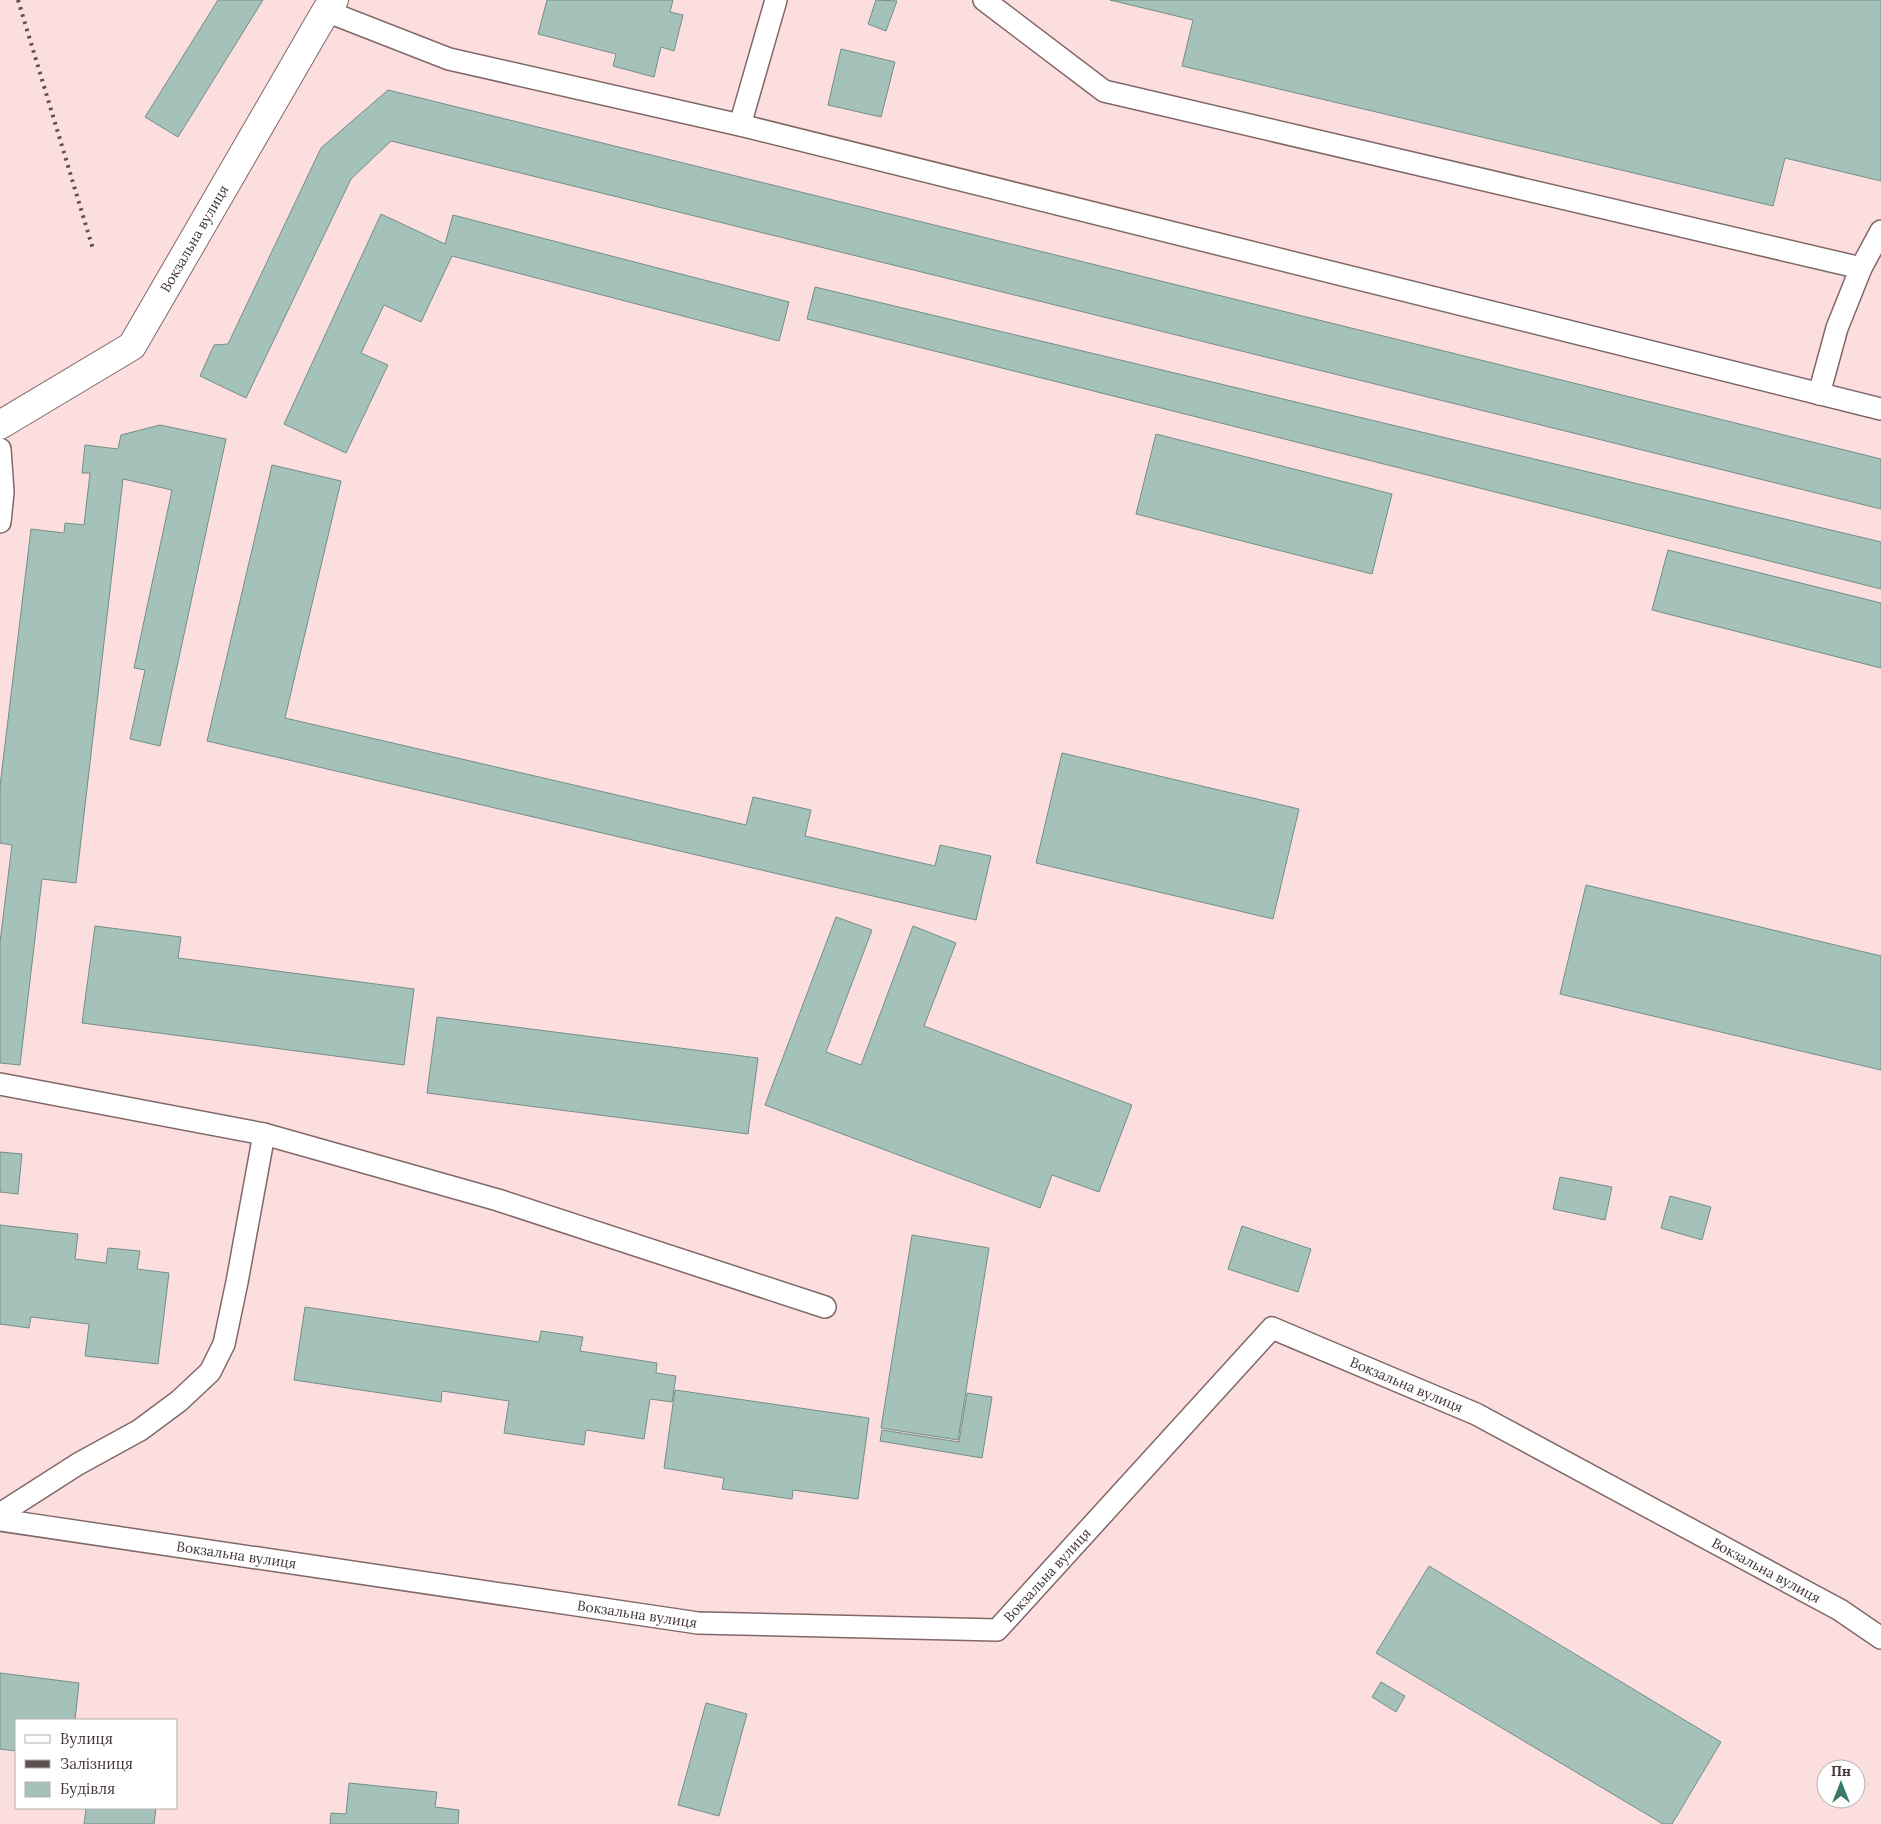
<svg xmlns="http://www.w3.org/2000/svg" width="1881" height="1824" font-family="Lora,serif">
<rect width="100%" height="100%" fill="#fcdede"/>
<g fill="#a5c2ba" stroke="#738e88">
<polygon points="218,0 263,0 178,137 145,117"/>
<polygon points="547,0 673,0 670,12 683,15 674,51 661,47 654,77 613,66 616,54 538,34"/>
<polygon points="876,0 897,1 886,31 868,24"/>
<polygon points="1110,0 1881,0 1881,181 1785,158 1773,206 1182,66 1193,20"/>
<polygon points="841,49 895,62 881,117 828,105"/>
<polygon points="388,90 1881,459 1881,509 391,141 351,179 246,398 200,376 214,345 228,344 321,148"/>
<polygon points="381,214 445,244 453,215 789,302 779,341 452,256 421,322 384,305 361,353 388,365 346,453 284,424"/>
<polygon points="815,287 1881,542 1881,589 807,319"/>
<polygon points="160,425 226,439 160,746 130,739 145,670 134,668 172,490 123,479 76,883 42,879 20,1065 0,1063 0,942 12,845 0,843 0,786 31,529 64,533 65,523 84,525 90,473 82,473 85,445 118,449 121,435"/>
<polygon points="1156,434 1392,494 1372,574 1136,514"/>
<polygon points="272,465 341,481 285,718 746,825 753,797 811,810 805,836 935,866 940,845 991,856 976,920 207,741"/>
<polygon points="1668,550 1881,603 1881,668 1652,610"/>
<polygon points="1062,753 1299,809 1273,919 1036,863"/>
<polygon points="1586,885 1881,956 1881,1070 1560,994"/>
<polygon points="836,917 872,930 826,1052 861,1065 913,926 956,943 924,1026 1132,1105 1099,1192 1052,1175 1040,1208 765,1105"/>
<polygon points="95,926 181,937 178,958 414,989 404,1065 82,1023"/>
<polygon points="437,1017 758,1058 748,1134 427,1093"/>
<polygon points="0,1152 22,1154 18,1194 0,1192"/>
<polygon points="1560,1177 1612,1187 1605,1220 1553,1209"/>
<polygon points="1670,1196 1711,1207 1702,1240 1661,1228"/>
<polygon points="0,1225 78,1234 75,1259 106,1263 108,1248 140,1251 137,1269 169,1273 158,1364 85,1356 89,1324 31,1317 29,1328 0,1324"/>
<polygon points="1242,1226 1311,1249 1298,1292 1228,1269"/>
<polygon points="912,1235 989,1248 958,1440 881,1428"/>
<polygon points="305,1307 539,1342 541,1331 583,1337 580,1351 657,1363 656,1373 676,1376 672,1402 650,1399 644,1439 586,1430 584,1445 504,1433 509,1401 442,1391 441,1402 294,1380"/>
<polygon points="675,1390 869,1418 858,1499 793,1490 792,1499 722,1489 724,1478 664,1468"/>
<polygon points="967,1393 992,1397 982,1458 880,1441 882,1430 959,1442"/>
<polygon points="1429,1566 1721,1742 1672,1824 1663,1824 1376,1653"/>
<polygon points="0,1673 79,1683 75,1720 16,1720 16,1751 0,1749"/>
<polygon points="1381,1682 1405,1696 1396,1712 1372,1697"/>
<polygon points="706,1703 747,1714 719,1816 678,1805"/>
<polygon points="349,1783 437,1792 435,1807 459,1810 458,1824 330,1824 331,1813 346,1814"/>
<polygon points="78,1808 156,1808 154,1824 84,1824 86,1809"/>
</g>
<g fill="none" stroke-linecap="round" stroke-linejoin="round">
<defs>
<g id="lane">
<polyline points="984,0 1104,91 1861,268 1881,231"/>
<polyline points="326,11 449,59 740,125 1881,409"/>
<polyline points="740,125 776,0"/>
<polyline points="1819,394 1837,328 1861,268"/>
<polyline points="0,449 3,492 0,522"/>
<polyline points="0,1084 264,1134 498,1200 825,1307"/>
<polyline points="0,1514 78,1464 140,1430 179,1401 210,1372 224,1344 237,1282 264,1134"/>
<path id="s1" d="M0,1520L698,1623L997,1630L1272,1328L1476,1414L1840,1610L1881,1638"/>
</g>
<g id="street">
<path id="s2" d="M0,425L132,346L326,11L334,0"/>
</g>
</defs>
<use href="#lane" stroke="#816868" stroke-width="24"/>
<use href="#street" stroke="#816868" stroke-width="30"/>
<use href="#lane" stroke="#fff" stroke-width="21"/>
<use href="#street" stroke="#fff" stroke-width="28"/>
<polyline stroke="#5e5050" stroke-width="4" stroke-dasharray="2.5 5" stroke-linecap="butt" points="18,0 93,249"/>
</g>
<g text-anchor="middle" stroke-width="4" stroke-linejoin="round" paint-order="stroke">
<g font-size="14" fill="#433737" stroke="#fff">
<text dy="5" stroke="none"><textPath href="#s2" startOffset="278">Вокзальна вулиця</textPath></text>
<text dy="5" stroke="none"><textPath href="#s1" startOffset="1559">Вокзальна вулиця</textPath></text>
<text dy="5" stroke="none"><textPath href="#s1" startOffset="239">Вокзальна вулиця</textPath></text>
<text dy="5" stroke="none"><textPath href="#s1" startOffset="1964">Вокзальна вулиця</textPath></text>
<text dy="5" stroke="none"><textPath href="#s1" startOffset="1079">Вокзальна вулиця</textPath></text>
<text dy="5" stroke="none"><textPath href="#s1" startOffset="644">Вокзальна вулиця</textPath></text>
</g>
</g>
<rect x="15" y="1719" width="162" height="90" fill="#ffffff" stroke="#b4afaf"/>
<rect x="25" y="1735" width="25" height="8" fill="#ffffff" stroke="#b4afaf"/>
<text x="60" y="1744" font-size="15" fill="#433737">Вулиця</text>
<rect x="25" y="1760" width="25" height="8" fill="#5e5050" stroke="#b4afaf"/>
<text x="60" y="1769" font-size="15" fill="#433737">Залізниця</text>
<rect x="25" y="1782" width="25" height="15" fill="#a5c2ba" stroke="#b4afaf"/>
<text x="60" y="1794" font-size="15" fill="#433737">Будівля</text>
<g transform="translate(1841 1784)"><circle r="24" fill="#ffffff" stroke="#b4afaf"/>
<path d="M0-4L9 19L0 12L-9 19Z" fill="#377a6c"/>
<text y="-8" font-size="14" font-weight="bold" text-anchor="middle" fill="#433737">Пн</text>
</g>
</svg>
